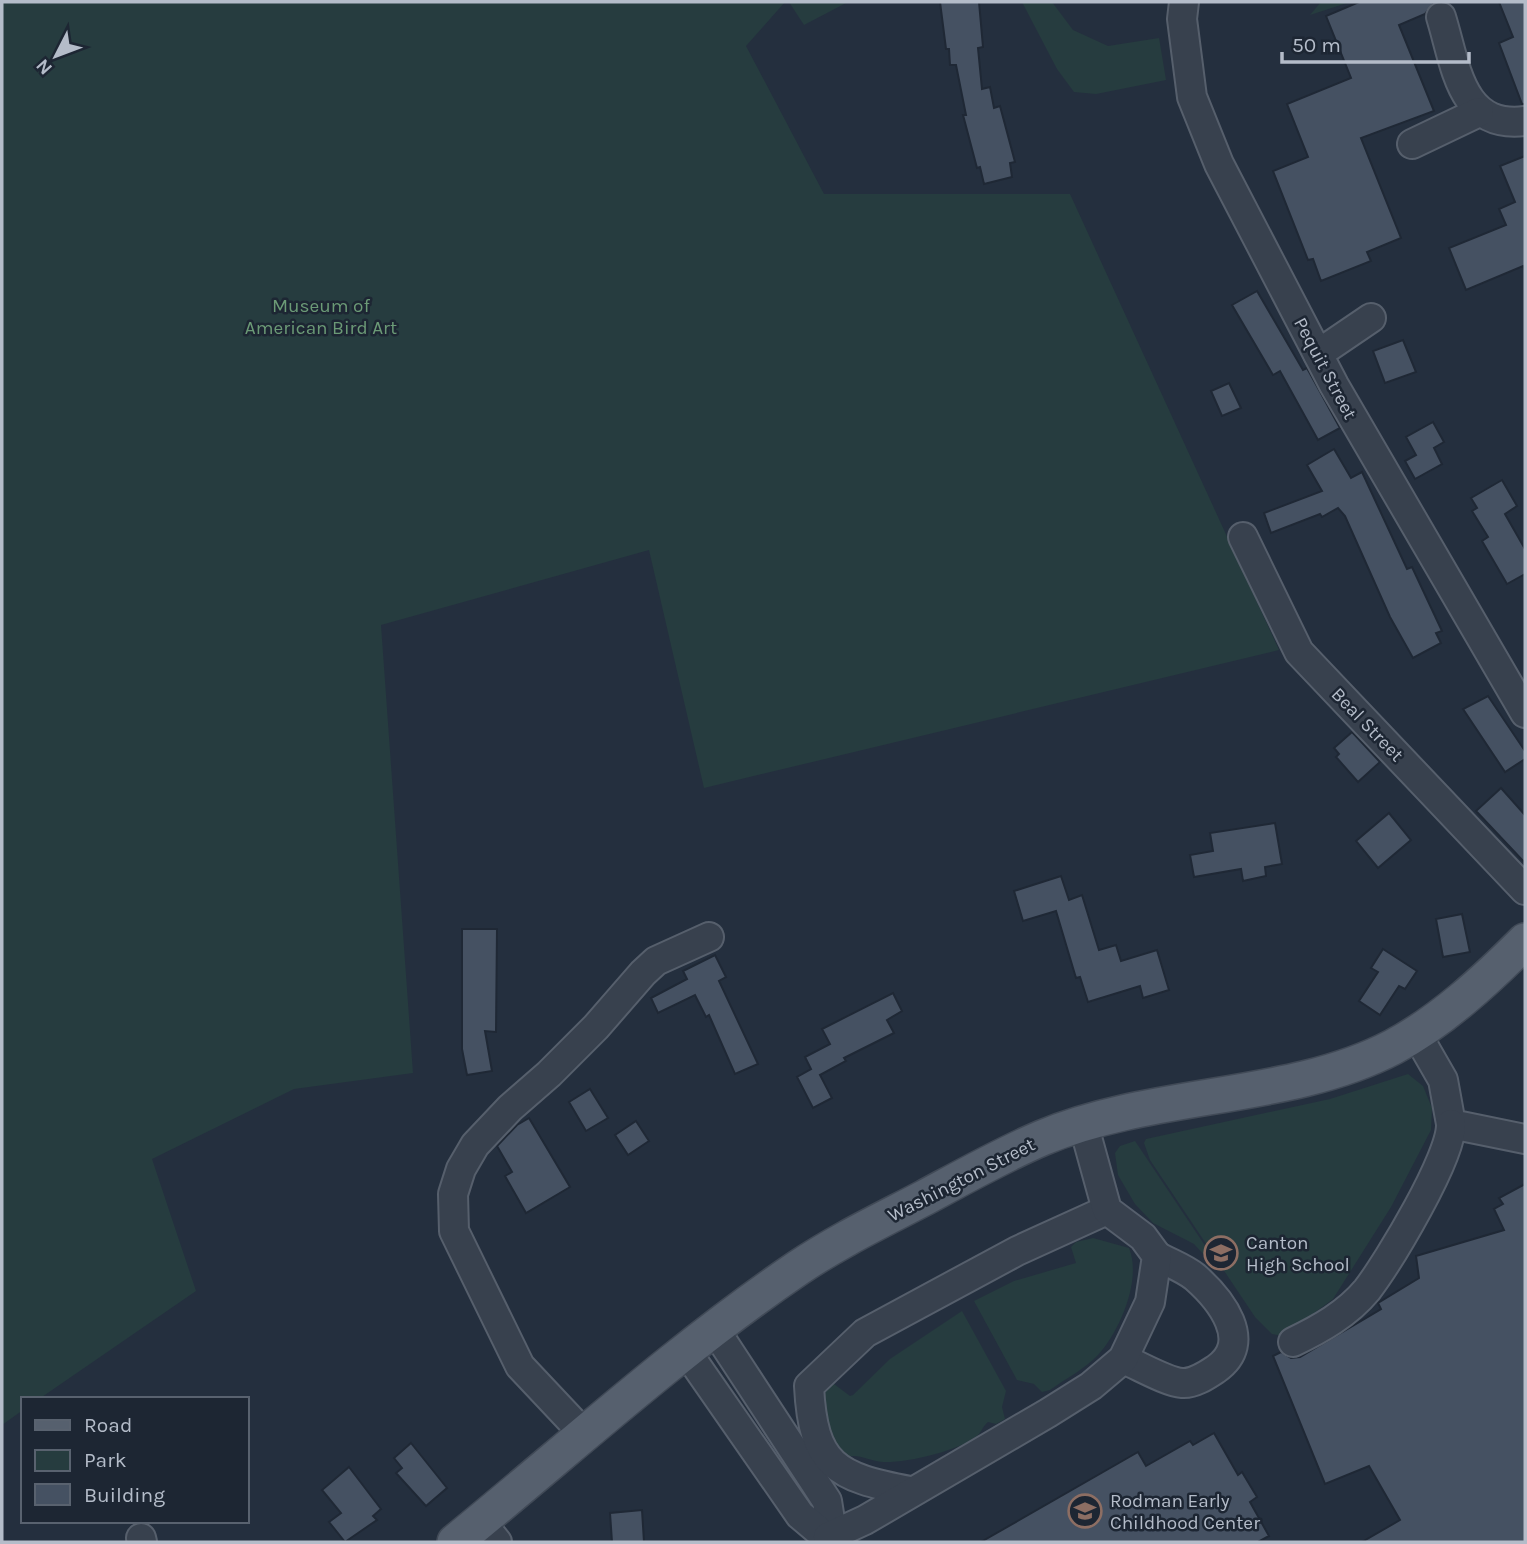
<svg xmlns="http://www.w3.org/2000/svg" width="1527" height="1544" font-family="Karla,sans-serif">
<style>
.green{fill:#263c3f}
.building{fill:#455162;stroke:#1f2835;stroke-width:2}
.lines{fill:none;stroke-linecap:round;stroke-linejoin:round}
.minor-casing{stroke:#565f6c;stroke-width:32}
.major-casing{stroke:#414a57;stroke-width:38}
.minor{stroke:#38414e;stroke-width:28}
.major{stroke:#56606e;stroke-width:35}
.labels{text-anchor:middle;stroke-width:5;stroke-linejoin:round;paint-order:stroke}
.park-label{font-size:19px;fill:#6b9a76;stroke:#1d2633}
.street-label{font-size:19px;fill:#b4bcc9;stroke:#1d2633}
.poi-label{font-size:19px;fill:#b4bcc9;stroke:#1d2633;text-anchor:start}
</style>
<rect width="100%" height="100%" fill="#242f3e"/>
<!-- green -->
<g class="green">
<path d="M2,2h783l-39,44 78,148h246l209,456 -575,138 -55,-238 -268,75 32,448 -119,16 -142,70 44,132 -157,108h-16v11l-21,15z"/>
<path d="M789,2h59l-44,23z"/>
<path d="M1022,2h30l21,28 35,16 51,-8 7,42 -70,14 -22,-2 -17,-23z"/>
<path d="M1321,2h29l-40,13z"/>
<path d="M1408,1074l15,12 9,22 -1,22 -40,77 -58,92 -50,37 -11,-2 -17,-17 -105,-157 -6,-17 2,-4 184,-40z"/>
<path d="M1135,1141l85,127 -1,3 -25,-27 -41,-21 -18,-19 -17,-29 -3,-22 5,-7z"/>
<path d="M1093,1238l36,10c13,31 -9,83 -31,107 -13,14 -33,24 -48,35l-8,2 -8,-8 -17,-4 -43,-79 40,-20 62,-18 -5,-16 5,-5z"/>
<path d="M962,1311l44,80 -4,16 3,12 -9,5 -8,-2c-5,4 -6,9 -10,13 -18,16 -72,28 -95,27 -14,-1 -24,-9 -38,-5 -17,-20 -26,-45 -20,-71l9,-2 16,12 3,-1 37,-36z"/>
</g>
<!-- building -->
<g class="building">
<path d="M940,2h39l4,45 -5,1 4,41 8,-2 4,21 6,-2 15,56 -5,1 2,14 -28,7 -4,-17 -3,1 -14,-53h3l-10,-50h-6l-1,-16h-3z"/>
<path d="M1359,2h76l-10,12 -26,11 35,86 -73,27 40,100 -34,14 4,9 -50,20 -8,-22 -5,1 -35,-89 35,-14 -21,-53 64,-26 -25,-62z"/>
<path d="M1499,2h26v102h-3l-23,-61 14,-6z"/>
<path d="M1525,156v114l-2,-4 -57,24 -17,-42 57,-23 -7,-16 16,-7 -15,-36z"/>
<path d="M1257,291l46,79 4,-2 33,60 -22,12 -38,-69 -7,4 -41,-70z"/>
<path d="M1403,340l13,32 -31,11 -12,-32z"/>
<path d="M1229,383l12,25 -19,8 -11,-25z"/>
<path d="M1433,422l11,20 -10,6 8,16 -27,15 -10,-18 11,-6 -10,-18z"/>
<path d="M1334,449l17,29 11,-6 45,97 5,-2 30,64 -6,2 5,10 -28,15 -23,-41 -45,-101 -7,-8 -16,9 -2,-3 -49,19 -7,-20 58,-22 -15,-26z"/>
<path d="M1502,480l15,26 -12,8 20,35v25l-18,10 -25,-43 6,-4 -16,-26 5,-3 -6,-10z"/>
<path d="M1488,696l37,55v8l-20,13 -42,-63z"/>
<path d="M1352,732l28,30 -22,20 -22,-25 3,-3 -5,-6z"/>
<path d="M1501,788l24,27v48l-49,-52z"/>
<path d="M1389,813l22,27 -33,28 -22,-27z"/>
<path d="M1275,823l7,41 -17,3 1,9 -23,5 -2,-12 -47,8 -4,-22 23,-4 -3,-18z"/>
<path d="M1061,876l8,24 13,-5 17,55 17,-5 5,16 36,-11 12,40 -26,8 -3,-12 -52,16 -8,-25 -4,1 -20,-67 -33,10 -9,-30z"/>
<path d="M1462,914l8,38 -27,5 -7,-38z"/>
<path d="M462,929h35l-1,103 -11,-1 7,40 -25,4 -5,-26z"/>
<path d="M1383,949l34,22 -12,18 -6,-3 -19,29 -21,-14 19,-29 -7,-4z"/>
<path d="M715,955l11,22 -7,4 39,83 -23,10 -26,-59 -3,2 -11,-22 -37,18 -7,-15 36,-19 -4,-8z"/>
<path d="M893,993l9,18 -15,9 7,13 -50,25 2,3 -26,14 12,23 -19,10 -16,-31 14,-8 -6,-12 25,-13 -8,-15z"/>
<path d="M590,1089l18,29 -22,13 -17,-29z"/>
<path d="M529,1118l41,69 -44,26 -21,-37 7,-4 -15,-26 20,-21z"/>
<path d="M636,1121l13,20 -21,14 -13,-20z"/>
<path d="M1525,1184v358h-163l38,-22 -31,-54 -44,18 -52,-128 8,-4 10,6 9,-1 81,-48 -3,-6 41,-25 -3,-22 88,-26 -10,-21 9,-5 -4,-6z"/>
<path d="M1214,1433l24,42 4,-3 15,25 -7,5 19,34 -11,6h-277l157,-90 8,14 44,-25 3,4z"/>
<path d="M411,1443l36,45 -21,18 -30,-33 6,-5 -8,-10z"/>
<path d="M349,1467l32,42 -8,7 4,4 -32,22 -16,-20 12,-9 -19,-23z"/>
<path d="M642,1510l2,32h-32l-2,-29z"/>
</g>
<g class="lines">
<defs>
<g id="minor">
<path d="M1184,2l-2,17 10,78 27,67 115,221 191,328"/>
<path d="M1441,17c15,48 19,112 84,104"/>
<path d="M1412,144l67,-32"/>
<path d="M1318,354l53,-36"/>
<path d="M1243,537l56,115 226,238"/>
<path d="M1416,1033l27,47 8,44 74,15"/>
<path d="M715,1330l112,171 3,19 -2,17"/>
<path d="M1293,1342c27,-13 54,-28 74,-52 22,-29 85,-133 84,-166"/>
<path d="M686,1351l114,164 32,27"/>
<path d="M1123,1359c15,6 44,23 59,24 12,1 25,-8 34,-14 39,-27 4,-70 -21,-92 -11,-9 -26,-14 -38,-21"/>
<path d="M584,1434l-64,-68 -66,-135 -1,-37 8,-25 14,-24 35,-37 39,-34 47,-47 47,-54 13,-12 53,-24"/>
<path d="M910,1491c-74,-14 -97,-25 -101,-105l56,-53 152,-82 90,-41"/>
<path d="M480,1521l17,21"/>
<path d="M828,1537l37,-17 183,-107 43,-27 32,-27 27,-57 7,-46 -14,-19 -36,-27 -24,-87"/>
<path d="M141,1538l1,4"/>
</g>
<path id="major" d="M455,1542c113,-92 222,-192 343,-274 40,-27 84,-48 126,-70 39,-21 78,-43 118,-60 111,-47 248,-37 351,-91 49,-26 94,-68 132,-106"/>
</defs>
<!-- minor casing -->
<use href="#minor" class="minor-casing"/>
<!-- major casing -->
<use href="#major" class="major-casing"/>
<!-- minor -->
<use href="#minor" class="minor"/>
<!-- major -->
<use href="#major" class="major"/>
</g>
<!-- icons -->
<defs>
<symbol id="school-ring" viewBox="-11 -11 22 22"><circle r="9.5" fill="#1d2633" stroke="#8d6e63" stroke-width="1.5"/><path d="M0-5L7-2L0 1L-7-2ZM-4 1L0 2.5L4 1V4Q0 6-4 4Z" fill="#8d6e63"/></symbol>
</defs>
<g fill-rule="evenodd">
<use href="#school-ring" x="1202" y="1234" width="38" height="38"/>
<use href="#school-ring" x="1066" y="1492" width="38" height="38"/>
</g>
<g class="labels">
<!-- park labels -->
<g class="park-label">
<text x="321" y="312">Museum of<tspan x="321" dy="22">American Bird Art</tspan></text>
</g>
<!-- street labels -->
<g class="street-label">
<text transform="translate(1326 368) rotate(62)" y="7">Pequit Street</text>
<text transform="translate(1368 724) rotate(46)" y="7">Beal Street</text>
<text transform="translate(961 1179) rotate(-27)" y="7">Washington Street</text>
</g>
<!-- poi labels -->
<g class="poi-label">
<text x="1246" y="1249">Canton<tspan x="1246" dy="22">High School</tspan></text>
<text x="1110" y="1507">Rodman Early<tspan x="1110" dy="22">Childhood Center</tspan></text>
</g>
</g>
<!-- border -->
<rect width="1527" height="1544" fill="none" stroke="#b4bcc9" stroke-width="7"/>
<!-- legend -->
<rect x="21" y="1397" width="228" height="126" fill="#1d2633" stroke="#59626f" stroke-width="2"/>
<rect x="35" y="1420" width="35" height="10" fill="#56606e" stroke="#59626f" stroke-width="2"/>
<text x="84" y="1432" font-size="21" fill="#b4bcc9">Road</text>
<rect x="35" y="1450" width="35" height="21" fill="#263c3f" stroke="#59626f" stroke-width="2"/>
<text x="84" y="1467" font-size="21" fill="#b4bcc9">Park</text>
<rect x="35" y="1484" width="35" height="21" fill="#455162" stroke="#59626f" stroke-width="2"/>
<text x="84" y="1502" font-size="21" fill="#b4bcc9">Building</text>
<!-- north arrow -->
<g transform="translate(56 56) rotate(228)" stroke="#1d2633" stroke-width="5" paint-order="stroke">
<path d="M0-5L12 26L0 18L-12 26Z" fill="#b4bcc9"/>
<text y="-10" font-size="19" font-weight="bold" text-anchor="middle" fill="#b4bcc9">N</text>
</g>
<!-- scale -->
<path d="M1282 52v10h187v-10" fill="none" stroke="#b4bcc9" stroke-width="3.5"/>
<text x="1292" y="52" font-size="21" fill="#b4bcc9" stroke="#1d2633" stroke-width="5" paint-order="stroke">50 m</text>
</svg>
